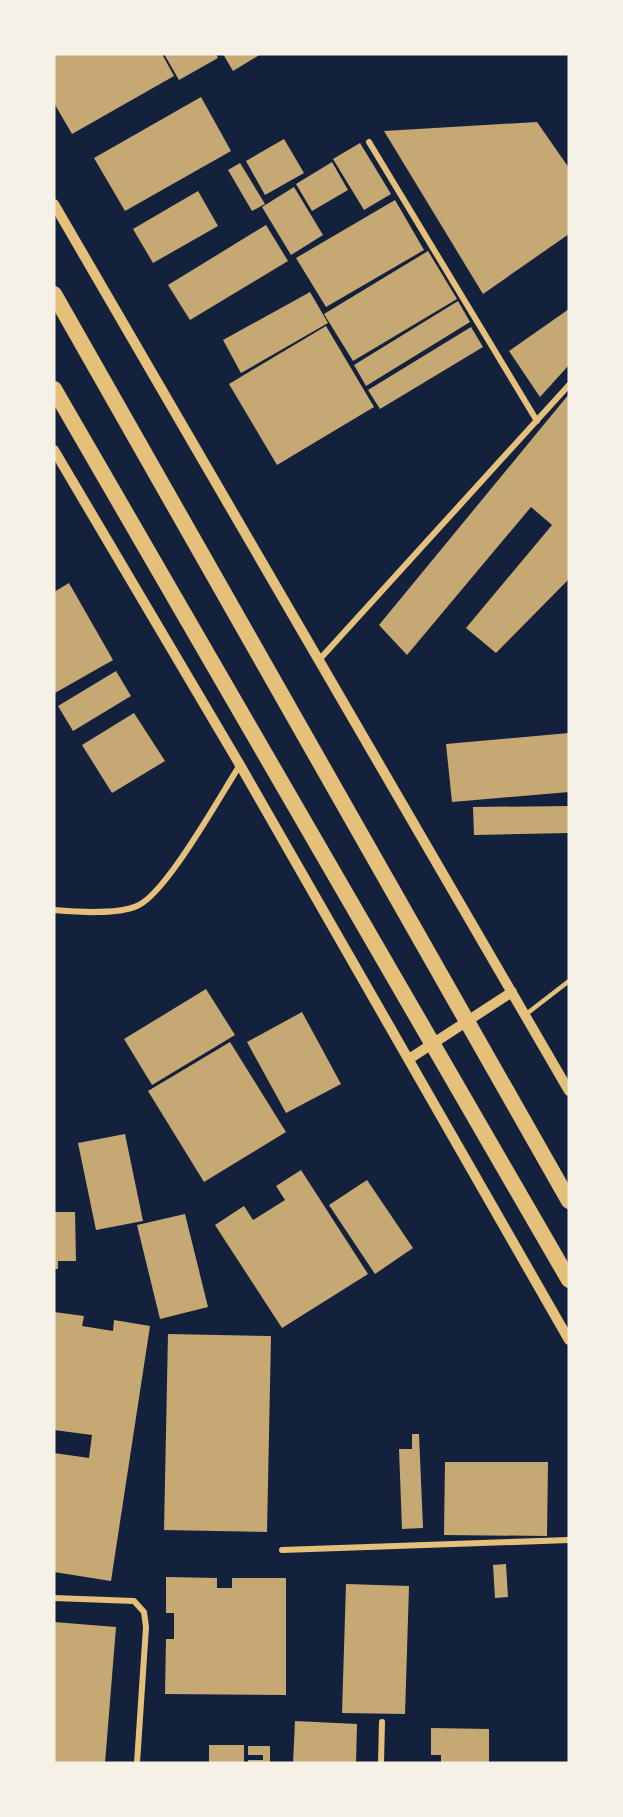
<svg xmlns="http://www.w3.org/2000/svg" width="623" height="1817" font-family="'DejaVu Sans',sans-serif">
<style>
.building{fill:#c6a872}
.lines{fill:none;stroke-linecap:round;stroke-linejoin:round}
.service{stroke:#e5c07b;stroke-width:4.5}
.minor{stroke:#e5c07b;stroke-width:6}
.tertiary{stroke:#e5c07b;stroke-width:10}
.trunk{stroke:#e5c07b;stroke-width:16}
</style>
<rect width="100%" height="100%" fill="#14213d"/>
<!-- building -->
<g class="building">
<path d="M54,54h108l12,22 -102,58 -18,-31z"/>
<path d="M164,54h52l2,4 -39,22z"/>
<path d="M223,54h38l-28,17z"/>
<path d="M201,97l30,54 -106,60 -31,-53z"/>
<path d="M537,122l32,46v66l-86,60 -99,-163z"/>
<path d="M284,139l20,34 -39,22 -19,-34z"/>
<path d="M360,143l31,51 -27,16 -31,-51z"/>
<path d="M332,162l16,28 -36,21 -16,-27z"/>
<path d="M240,163l25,41 -13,7 -24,-41z"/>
<path d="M294,187l29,48 -32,20 -29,-48z"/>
<path d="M198,191l20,35 -65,37 -20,-34z"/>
<path d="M395,200l29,50 -98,57 -30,-49z"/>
<path d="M266,225l22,36 -98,59 -22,-35z"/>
<path d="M428,251l29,48 -104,62 -29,-47z"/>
<path d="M310,292l18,31 -87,50 -18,-33z"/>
<path d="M458,301l12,21 -104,64 -12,-21z"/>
<path d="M569,309v56l-29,32 -31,-46z"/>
<path d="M326,326l48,81 -97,58 -48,-81z"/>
<path d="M471,327l12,20 -103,62 -12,-19z"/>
<path d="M569,394v185l-73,74 -30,-25 86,-103 -21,-18 -124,148 -28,-30z"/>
<path d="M69,583l44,77 -58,33 -1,-101z"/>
<path d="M116,671l15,25 -58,35 -15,-25z"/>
<path d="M134,713l31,48 -53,32 -30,-48z"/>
<path d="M569,733v59l-117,10 -6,-58z"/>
<path d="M569,806v27l-95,2 -1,-28z"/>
<path d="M206,989l29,46 -83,50 -28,-46z"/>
<path d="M302,1012l39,72 -55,29 -39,-71z"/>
<path d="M230,1042l56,90 -82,50 -56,-91z"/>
<path d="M125,1134l18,87 -47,9 -18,-87z"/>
<path d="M301,1170l67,104 -86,54 -67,-103 29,-19 9,14 32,-20 -9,-14z"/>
<path d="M367,1180l46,68 -38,26 -46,-69z"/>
<path d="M54,1212h21l1,49h-18v8h-4z"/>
<path d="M185,1214l23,93 -48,12 -23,-94z"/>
<path d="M54,1312l30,4 -2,10 31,5 1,-11 36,6 -39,255 -57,-9v-119l35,5 3,-23 -38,-5z"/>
<path d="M168,1334l103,2 -4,196 -103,-2z"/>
<path d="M412,1434h7l4,94 -21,1 -3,-80h13z"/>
<path d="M445,1462h103l-1,74 -103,-1z"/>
<path d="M506,1564l2,33 -13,1 -2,-33z"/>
<path d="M166,1577l51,1v10h15v-10h54v117l-121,-1 1,-55h8v-26h-8z"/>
<path d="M346,1584l63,2 -4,128 -63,-1z"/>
<path d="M54,1622l62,5 -11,136h-51z"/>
<path d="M295,1721l62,3 -1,39h-63z"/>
<path d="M431,1728l58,1v34h-48v-8h-10z"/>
<rect x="209" y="1745" width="35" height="18"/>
<path d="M248,1746h22v17h-22v-3h15v-5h-15z"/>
</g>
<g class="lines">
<!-- service -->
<path class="service" d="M525,1015l44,-34"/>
<!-- minor -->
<g class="minor">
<path d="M369,142l168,279"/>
<path d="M319,660l250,-275"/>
<path d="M54,910c23,2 62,5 83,-4 29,-12 83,-110 103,-141"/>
<path d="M282,1550l287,-10"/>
<path d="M54,1598l80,3 10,11 2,15 -9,136"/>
<path d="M381,1763l1,-41"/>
</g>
<!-- tertiary -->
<g class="tertiary">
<path d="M54,204l515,887"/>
<path d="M54,450l186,315 329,575"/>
<path d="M409,1059l103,-67"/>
</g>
<!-- trunk -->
<g class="trunk">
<path d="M54,294l515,907"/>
<path d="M54,389l515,891"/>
</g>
</g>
<!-- border -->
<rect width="623" height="1817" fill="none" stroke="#f6f1e7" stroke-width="111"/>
</svg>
